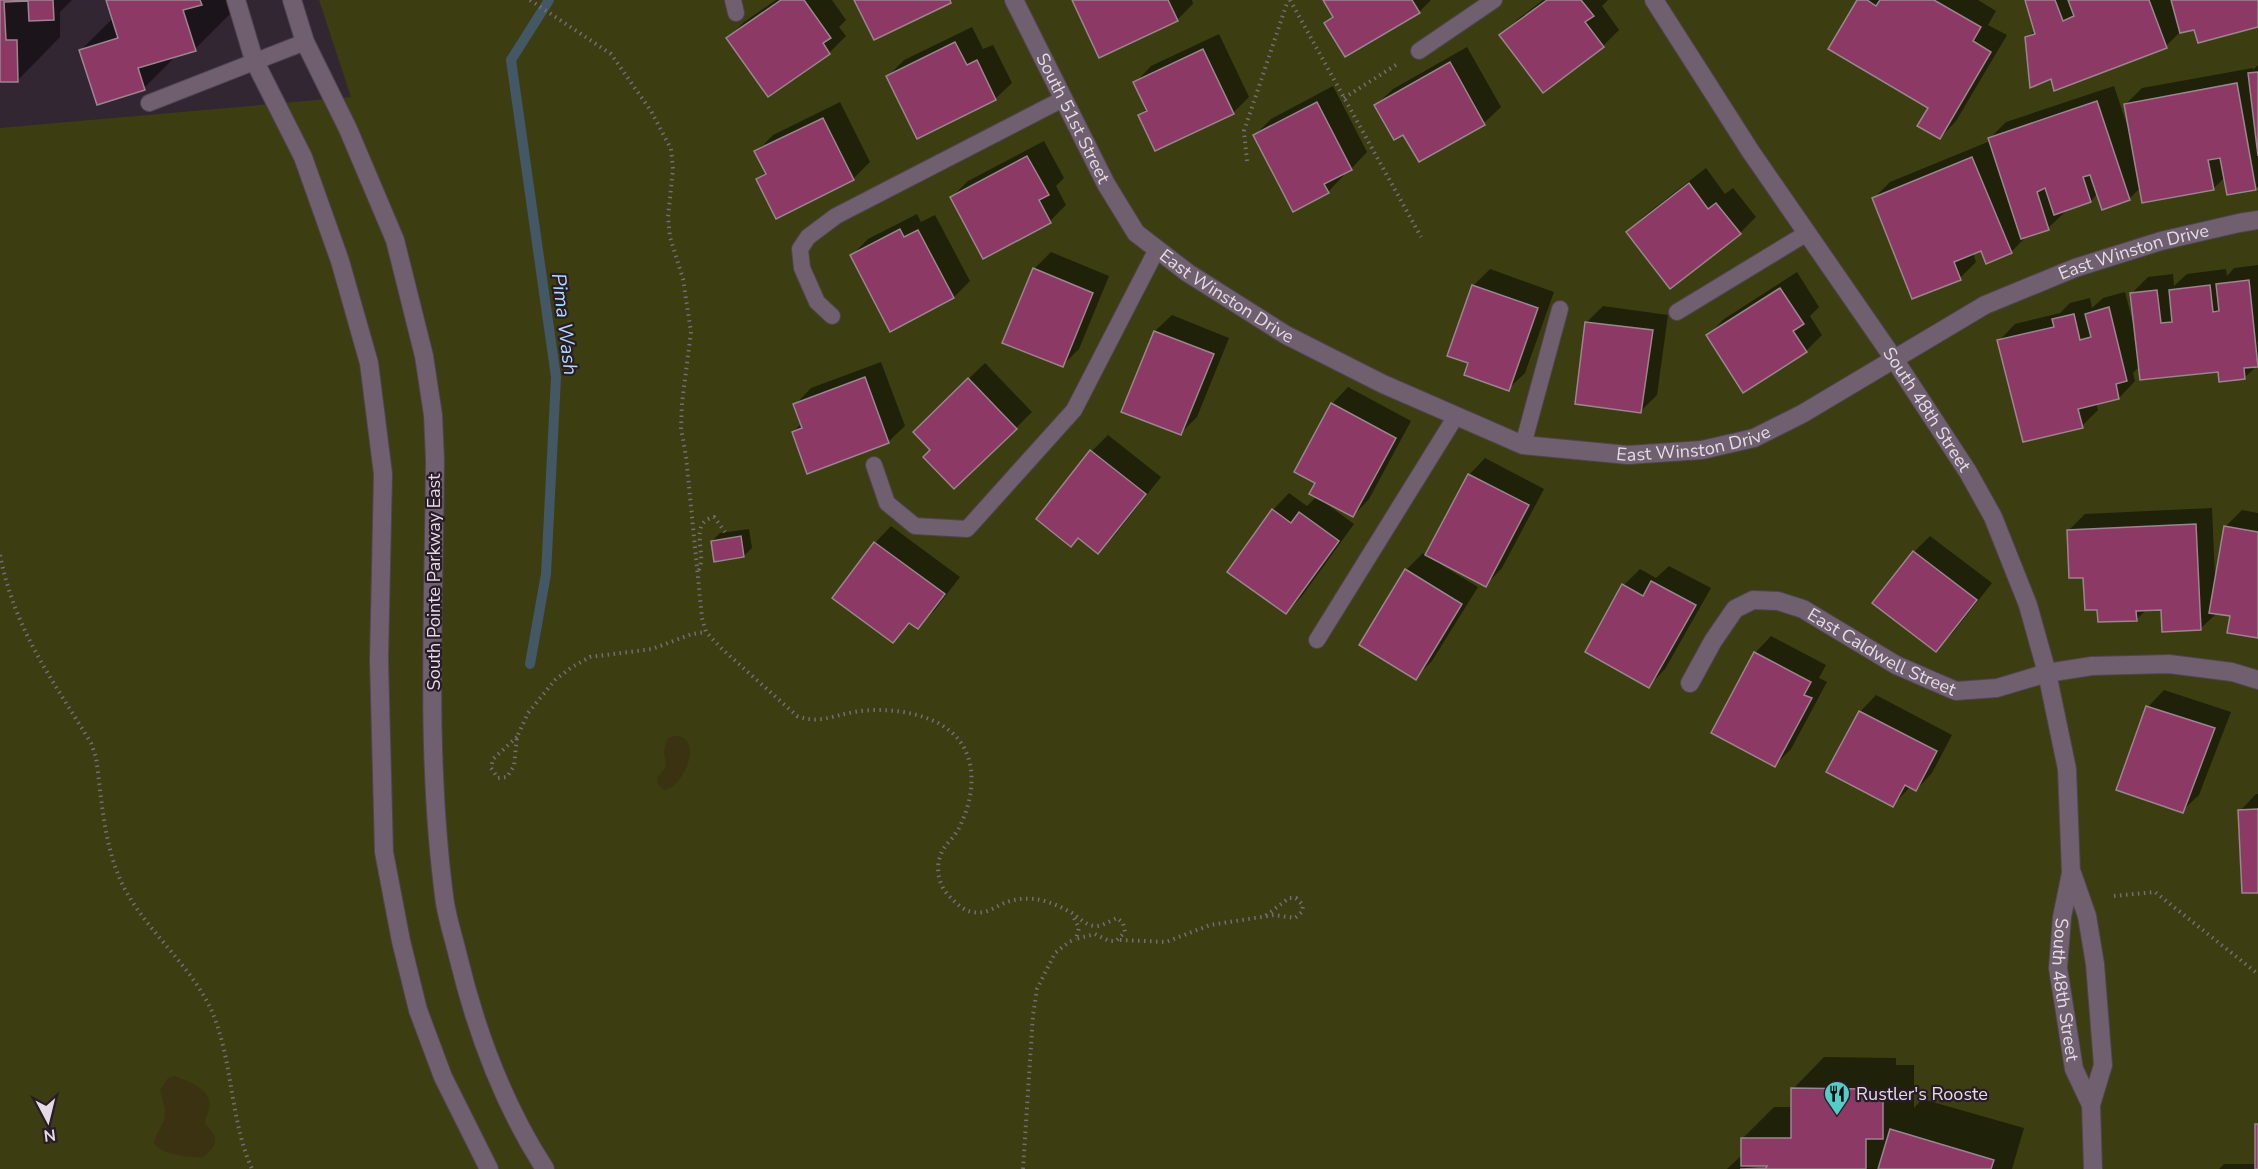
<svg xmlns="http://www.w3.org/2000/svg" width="2258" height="1169" font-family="'Nunito Sans',sans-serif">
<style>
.green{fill:#3c3e11}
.sand{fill:#3b3212}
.shadow{fill:#0007}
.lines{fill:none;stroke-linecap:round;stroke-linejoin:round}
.stream{stroke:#445765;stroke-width:10}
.building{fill:#8d3966;stroke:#9b858f;stroke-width:1.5}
.lane-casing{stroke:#4f444f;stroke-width:18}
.street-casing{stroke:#4f444f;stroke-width:20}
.secondary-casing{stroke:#4f444f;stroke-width:20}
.path{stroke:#776b77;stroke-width:4;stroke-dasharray:1.5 4.5;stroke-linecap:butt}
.lane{stroke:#6f5f6f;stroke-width:16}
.street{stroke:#6f5f6f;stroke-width:18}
.secondary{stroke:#6f5f6f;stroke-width:18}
.labels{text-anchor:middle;stroke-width:4.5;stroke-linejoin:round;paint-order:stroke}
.street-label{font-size:18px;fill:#e4dbe4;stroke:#291c29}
.poi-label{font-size:18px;fill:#e4dbe4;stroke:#291c29;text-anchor:start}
.water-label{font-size:20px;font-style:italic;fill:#afdcf9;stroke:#291c29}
</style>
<rect width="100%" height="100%" fill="#332633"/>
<!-- green -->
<path class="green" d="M319,0h1939v1169h-2258v-1041l351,-31z"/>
<!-- sand -->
<g class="sand">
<path d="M673,736c5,0 10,0 13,4 12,13 -6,49 -22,50l-6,-6 -1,-6 9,-11 -2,-16 3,-12z"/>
<path d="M174,1076c13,5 41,14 35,33 -1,6 -4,8 -4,14 13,15 15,21 -2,34 -13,1 -42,-2 -49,-14 2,-9 7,-15 10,-23 3,-9 -2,-21 -4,-30l7,-11z"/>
</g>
<!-- shadow -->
<g class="shadow">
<path d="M0,0h72l-12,12v25l-42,43 -18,1z"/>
<path d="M108,0h127l2,7 -42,42 -17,5 -34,34 -46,15 -17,-53 33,-33z"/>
<path d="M776,0h56l14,20 -7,7 7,9 -17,17 -61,42 -40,-57 16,-16z"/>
<path d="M1073,0h119l1,4 -16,16z"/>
<path d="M1325,0h106l-12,12 -73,43 -20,-32 8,-8z"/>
<path d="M1543,0h65l-6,6 17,24 -16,16 -102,-11 17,-16z"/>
<path d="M1859,0h119l18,11 -8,14 19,10 -51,86 -16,17 -10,-30z"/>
<path d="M2026,0h232v25l-63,3 -14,3 -15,15 -114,31 -25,-39 8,-8z"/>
<path d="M972,27l11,22 10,-4 19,38 -17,16 -107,-23 16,-16z"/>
<path d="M1219,34l30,63 -16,16 -93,2 7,-7 -12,-25 16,-17z"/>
<path d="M1467,47l34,60 -17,16 -65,37 -16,-27 -27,-28 17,-16z"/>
<path d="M2258,65v121l-2,2 -31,-11 -12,12 -72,-2 -12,12 -31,-6 -7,8 -27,9 1,2 -17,16 -21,8 -16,16 -30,-3 -8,4 3,9 -16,16 -87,-79 17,-17 100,-41 -1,-2 17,-17 108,-36 15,45h1l-4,-27 16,-16 111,-20v2z"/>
<path d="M1333,86l34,66 -16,17 -8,4 1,2 -16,17 -73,-57 16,-16z"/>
<path d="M840,102l30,60 -17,17 -76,38 -19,-38 8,-8 -10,-19 17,-17z"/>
<path d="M1044,141l20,37 -8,8 10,19 -16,16 -98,-24 16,-16z"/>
<path d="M1706,168l19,26 8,-6 23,29 -16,16 -112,-1 16,-16z"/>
<path d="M917,214l4,8 14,-7 35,66 -16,16 -102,-42 16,-16z"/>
<path d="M1051,252l58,24 -30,73 -16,16 -29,-96z"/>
<path d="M2258,265v100l-13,12 -26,-7 -79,-4 -7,7 2,8 -16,17 -23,5 2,7 -16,16 -83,-85 16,-17 45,-11 10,-10 20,-5 2,10 11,-10 22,-6 8,31h2l-3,-30 16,-16 25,-3 1,12 13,-12 39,-5 1,7 7,-8z"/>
<path d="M1490,269l64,23 -29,81 -17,16 -38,-27 3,-76z"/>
<path d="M1797,272l22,35 -9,9 12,19 -16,16 -98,-16 16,-16z"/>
<path d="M1603,306l65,9 -11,80 -16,16 -54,-89z"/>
<path d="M1172,315l57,23 -32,79 -17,17 -57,-23 32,-80z"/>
<path d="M881,362l24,64 -17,16 -95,-10 9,-9 -7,-18 16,-17z"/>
<path d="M985,363l47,49 -16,16 -84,22 -1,-35z"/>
<path d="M1348,387l63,34 -42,78 -16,17 -28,-16 -1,2 30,22 -52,72 -16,17 -57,-41 44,-62 16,-17 18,13 10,-10v-14l15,-78z"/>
<path d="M1108,435l53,42 -46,58 -17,17 -19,-15 -8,8 21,-94z"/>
<path d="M1485,458l59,31 -42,79 -16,17 -45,-23 -1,2 38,23 -46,74 -17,17 -54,-34 45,-74 17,-17 3,3 43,-81z"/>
<path d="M2212,508l3,69 10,-50 17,-17 16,3v123l-26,-21 -15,-2 -17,16 -38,-21 -15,1 -11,11 -37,-12 -31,-77 17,-17z"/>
<path d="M891,526l69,51 -26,34 -17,16 -6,-4 -18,18 -59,-44 41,-54z"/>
<path d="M749,529l3,19 -8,8 -32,-15 8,-8z"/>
<path d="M1930,536l62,47 -40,51 -16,16 -22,-98z"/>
<path d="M1669,566l42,22 -46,81 -16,17 -25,-101 16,-16 16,9z"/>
<path d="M1771,636l55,29 -7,13 8,4 -36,67 -16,16 -62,-33 42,-79z"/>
<path d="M2164,690l67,22 -32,83 -17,16 -34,-104z"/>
<path d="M1876,695l76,40 -20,38 -16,17 -6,-3 -17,18 -65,-33 32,-60z"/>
<path d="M2256,794h2v97l-18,-80z"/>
<path d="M1824,1057l72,1v7h18v43l8,-9 102,29 -12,41h-285l16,-15v-16l31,-31h19v-18z"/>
<path d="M2258,1123v46h-39l5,-5h32v-39z"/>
</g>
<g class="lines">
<!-- stream -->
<path class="stream" d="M530,664l16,-90 10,-197 -45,-317 38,-60"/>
</g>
<!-- building -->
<g class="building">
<path d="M0,0h53l1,20 -25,1 -1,-20 -24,1 2,38h11l1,42h-18z"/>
<path d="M106,0h94l2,5 -19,5 13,41 -58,17 7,22 -48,15 -18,-55 39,-12z"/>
<path d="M781,0h23l27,38 -8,5 7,11 -62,43 -42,-59z"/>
<path d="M854,0h96l1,3 -77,37z"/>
<path d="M1072,0h96l10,21 -79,37z"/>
<path d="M1323,0h89l8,13 -75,44 -21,-34 9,-6z"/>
<path d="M1547,0h34l13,16 -9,6 19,25 -61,46 -44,-58z"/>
<path d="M1857,0h10l9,6 4,-6h54l47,27 -8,14 18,11 -51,87 -23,-13 11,-18 -100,-59z"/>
<path d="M2025,0h30l8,21 11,-5 -6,-16h81l18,48 -113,43 -3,-12 -21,9 -5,-51 10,-3z"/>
<path d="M2171,0h87v27l-60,16 -4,-13 -14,3z"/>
<path d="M955,42l12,23 10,-5 19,40 -79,39 -31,-63z"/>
<path d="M1203,49l31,65 -79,37 -17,-36 9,-4 -14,-29z"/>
<path d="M1450,62l35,63 -66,37 -16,-27 -9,5 -20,-35z"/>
<path d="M2258,72v84l-10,-83z"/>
<path d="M2237,83l19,107 -29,5 -7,-37 -12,2 6,30 -72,13 -18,-99z"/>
<path d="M2097,101l33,99 -28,10 -12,-35 -7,2 8,25 -37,13 -9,-27 -8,4 12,38 -28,9 -33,-101z"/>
<path d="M1317,102l35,68 -28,14 5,9 -36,19 -40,-77z"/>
<path d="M823,118l31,62 -78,39 -20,-40 10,-5 -12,-23z"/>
<path d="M1027,156l22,39 -10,5 12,23 -68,36 -33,-62z"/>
<path d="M1972,157l40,96 -26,11 -5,-13 -27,11 7,18 -49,19 -40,-101z"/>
<path d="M1689,183l19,26 8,-6 25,31 -71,55 -44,-57z"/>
<path d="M900,229l4,8 14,-7 36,68 -64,34 -40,-77z"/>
<path d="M1033,268l60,25 -30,74 -61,-24z"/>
<path d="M2249,280l9,87 -14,1 1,11 -26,3 -1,-10 -78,8 -10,-87 27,-3 4,33 11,-1 -3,-32 41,-5 3,27 6,-1 -3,-27z"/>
<path d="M1472,285l66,23 -29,83 -45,-16 4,-12 -21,-7z"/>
<path d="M1780,288l24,36 -11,7 14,21 -64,41 -37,-58z"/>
<path d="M2109,307l18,74 -11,3 3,15 -41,10 5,19 -60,14 -26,-102 57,-13 -2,-8 22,-5 6,26 11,-3 -6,-23z"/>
<path d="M1585,322l68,8 -12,83 -66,-9z"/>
<path d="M1154,331l60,23 -33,81 -60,-23z"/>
<path d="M865,377l24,66 -82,31 -15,-42 10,-4 -9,-24z"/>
<path d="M968,378l49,51 -63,60 -31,-32 7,-7 -17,-18z"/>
<path d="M1331,403l65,35 -43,79 -44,-23 6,-11 -21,-11z"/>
<path d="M1090,450l56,44 -48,60 -20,-16 -7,9 -35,-28z"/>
<path d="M1468,474l61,31 -43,82 -61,-32z"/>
<path d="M1272,509l19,14 8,-11 40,29 -53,73 -59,-42z"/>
<path d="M2196,524l5,106 -39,2 -1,-22 -25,1 1,10 -39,1 -1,-12h-12l-2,-32h-14l-2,-48z"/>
<path d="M2224,526l34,6v106l-31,-5 3,-17 -21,-3z"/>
<path d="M741,536l3,21 -30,5 -3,-21z"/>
<path d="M874,542l71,52 -27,35 -9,-6 -16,20 -61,-45z"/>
<path d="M1913,551l64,49 -41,52 -64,-49z"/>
<path d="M1405,569l57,35 -46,76 -57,-35z"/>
<path d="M1651,581l45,24 -47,83 -64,-36 37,-68 21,12z"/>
<path d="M1754,652l57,30 -7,13 8,3 -37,69 -64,-34z"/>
<path d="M2146,706l69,22 -32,85 -67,-23z"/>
<path d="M1859,711l78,40 -21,40 -11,-6 -12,22 -67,-35z"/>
<path d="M2258,809v84h-16l-4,-83z"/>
<path d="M1791,1088l74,1v6l18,1v43h-17v30h-126l26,-1 1,-2h-26v-28h50z"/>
<rect x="2255" y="1124" width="3" height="45"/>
<path d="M1890,1129l104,31 -3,9h-113z"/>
</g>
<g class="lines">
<defs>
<g id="lane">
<path d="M733,0l3,13"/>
<path d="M1419,51l75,-51"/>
<path d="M149,103l156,-61"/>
<path d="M1677,312l130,-79"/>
<path d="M832,316l-15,-14 -15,-34 -2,-19 8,-12 28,-21 227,-117"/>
<path d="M1523,445l37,-136"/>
<path d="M874,465l13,38 28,23 52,3 107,-119 83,-161"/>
<path d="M1317,640l139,-224"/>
</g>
<g id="street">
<path id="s1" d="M1014,0l92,184 30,49 52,40 98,62 97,49 140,61 105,10 74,-5 52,-12 48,-24 183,-109 90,-37 86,-27 78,-18 19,-3"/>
<path id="s2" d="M1654,0l97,152 143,207 74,113 25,45 35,88 19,68 20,96 4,104 -9,44 -4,51 16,101 17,36"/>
<path id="s3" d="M1690,683l23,-42 22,-32 18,-9 25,1 25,8 93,56 60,26 41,-3 50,-15 45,-7 77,-2 63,8 26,8"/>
<path d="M2072,873l15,43 8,48 8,101 -12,40 2,64"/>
</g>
<g id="secondary">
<path d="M236,0l18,60 49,97 37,104 29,102 14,111 -4,186 5,192 17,89 17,69 25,67 46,92"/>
<path d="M292,0l13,42 43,87 47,111 29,116 9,59 2,45c-1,147 -10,297 10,443 3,18 9,36 13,53 18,75 45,148 87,213"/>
</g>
</defs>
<!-- lane casing -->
<use href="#lane" class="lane-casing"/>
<!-- street casing -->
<use href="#street" class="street-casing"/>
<!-- secondary casing -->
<use href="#secondary" class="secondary-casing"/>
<!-- path -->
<g class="path">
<path d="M530,0l81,54 40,57 20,38 2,20 -5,48 2,20 13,42 8,53 -9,71 -1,26 5,27 16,162 4,14 16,17 75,67c22,8 35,0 57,-4 29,-5 72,-1 96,19 29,24 25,64 10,95 -4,9 -11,15 -16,22 -10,16 -7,37 7,50 6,6 13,13 22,14 13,3 23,-6 34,-10 9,-3 18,-4 27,-3 13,1 27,8 38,14 8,5 14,13 24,13 6,0 14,-5 21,-8l6,5 2,9 -9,9h-7l-14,-7 -19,5 3,-11 -7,-14"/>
<path d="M1290,0l131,237"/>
<path d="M1344,98l55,-35"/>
<path d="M1247,161l-3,-30 44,-131"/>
<path d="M0,555c15,76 52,124 91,188l5,14c6,44 8,96 31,136 25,44 70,78 88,126 18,49 16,103 37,150"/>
<path d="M699,570c8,-17 -11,-47 15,-53l11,15"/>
<path d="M517,737l-24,22 -2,9 7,10 9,-1 7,-11 3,-29 11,-24 27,-33 17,-13 18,-10 62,-8 40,-15 14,-2"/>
<path d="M2114,896l41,-4 103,82"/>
<path d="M1120,940l46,2 44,-17 64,-10 21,3 7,-6 1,-7 -7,-7h-7l-25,19"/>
<path d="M1023,1169l10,-154 4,-26 18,-36 14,-11 7,-3"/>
</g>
<!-- lane -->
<use href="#lane" class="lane"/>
<!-- street -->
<use href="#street" class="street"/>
<!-- secondary -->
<use href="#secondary" class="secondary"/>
</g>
<!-- icons -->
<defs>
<symbol id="restaurant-pin" viewBox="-11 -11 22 30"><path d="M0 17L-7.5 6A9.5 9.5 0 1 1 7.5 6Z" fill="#54cdc6" stroke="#291c29"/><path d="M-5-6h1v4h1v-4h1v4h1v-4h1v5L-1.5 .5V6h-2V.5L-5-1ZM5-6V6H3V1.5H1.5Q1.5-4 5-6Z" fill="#111"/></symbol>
</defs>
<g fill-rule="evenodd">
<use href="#restaurant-pin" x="1822" y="1079" width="30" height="40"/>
</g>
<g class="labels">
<!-- street labels -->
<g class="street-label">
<text dy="6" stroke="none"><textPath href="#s1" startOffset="132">South 51st Street</textPath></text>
<text dy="6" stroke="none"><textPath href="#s1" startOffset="1364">East Winston Drive</textPath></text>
<text dy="6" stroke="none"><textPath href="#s1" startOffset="374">East Winston Drive</textPath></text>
<text dy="6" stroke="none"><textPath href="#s2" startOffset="492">South 48th Street</textPath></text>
<text dy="6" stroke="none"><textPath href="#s1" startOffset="878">East Winston Drive</textPath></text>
<text transform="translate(434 582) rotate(-90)" y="6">South Pointe Parkway East</text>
<text dy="6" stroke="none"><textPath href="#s3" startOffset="248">East Caldwell Street</textPath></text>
<text dy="6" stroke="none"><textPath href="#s2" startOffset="1104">South 48th Street</textPath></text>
</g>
<!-- poi labels -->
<g class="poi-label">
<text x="1856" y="1100">Rustler's Rooste</text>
</g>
<!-- water labels -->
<g class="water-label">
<text transform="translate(565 324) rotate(83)" y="7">Pima Wash</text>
</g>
</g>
<!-- north arrow -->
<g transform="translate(48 1121) rotate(173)" stroke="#291c29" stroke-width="4.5" paint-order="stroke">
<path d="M0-4.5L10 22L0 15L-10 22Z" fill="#e4dbe4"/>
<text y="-9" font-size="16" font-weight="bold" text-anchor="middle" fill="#e4dbe4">N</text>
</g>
</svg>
